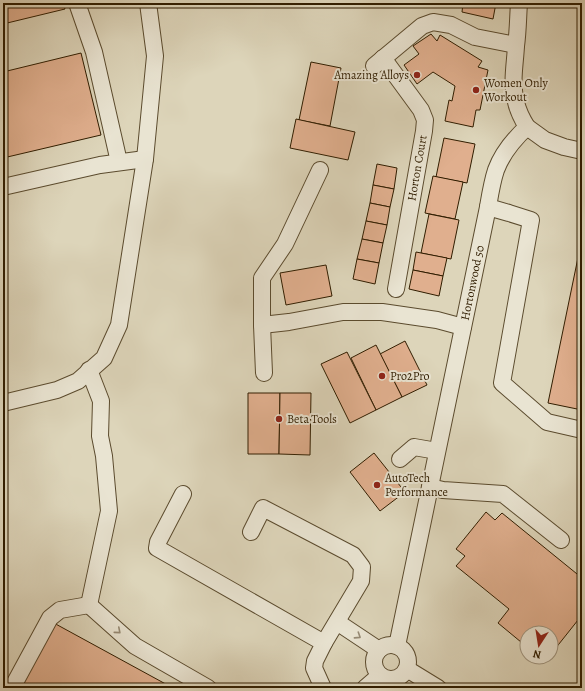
<svg xmlns="http://www.w3.org/2000/svg" width="585" height="691" font-family="Alegreya,serif">
<style>
.building{fill:#e0af8e;stroke:#301d00}
.lines{fill:none;stroke-linecap:round;stroke-linejoin:round}
.minor-casing{stroke:#5b4b2e;stroke-width:18}
.minor{stroke:#e9e4d2;stroke-width:16}
.oneway{stroke:#968a74}
.poi-dot{fill:#8f2418;stroke:#e9e4d2;stroke-width:1.5}
.labels{text-anchor:middle;stroke-width:4;stroke-linejoin:round;paint-order:stroke}
.poi-label{font-size:12px;fill:#301d00;stroke:#e9e4d2;text-anchor:start}
.street-label{font-size:12px;fill:#301d00;stroke:#e9e4d2}
</style>
<rect width="100%" height="100%" fill="#ddd5ba"/>
<filter id="stains"><feTurbulence type="fractalNoise" baseFrequency=".005" numOctaves="4"/><feColorMatrix values="0 0 0 0 .2 0 0 0 0 .09 0 0 0 0 .02 0 0 0 .5 -.17"/></filter>
<radialGradient id="worn" r=".72"><stop offset=".6" stop-color="#630" stop-opacity="0"/><stop offset="1" stop-color="#630" stop-opacity=".3"/></radialGradient>
<!-- building -->
<g class="building">
<path d="M3,3h60l2,6 -62,15z"/>
<path d="M463,3h33l-3,16 -31,-7z"/>
<path d="M431,34l6,7 3,-6 42,26 -4,6 10,3 -8,40h-4l-3,17 -28,-6 4,-21 3,1 3,-15 -22,-14 -16,12 -13,-19 15,-11 -6,-8z"/>
<path d="M81,53l20,82 -98,23v-86z"/>
<path d="M311,62l30,6 -11,58 -31,-6z"/>
<path d="M296,119l59,13 -7,28 -58,-12z"/>
<path d="M444,138l31,6 -8,39 -31,-6z"/>
<path d="M377,164l20,4 -3,21 -21,-4z"/>
<path d="M433,176l30,6 -8,37 -30,-6z"/>
<path d="M373,185l21,4 -4,18 -20,-4z"/>
<path d="M370,203l20,4 -3,18 -21,-4z"/>
<path d="M429,214l30,6 -8,39 -30,-6z"/>
<path d="M366,221l21,4 -4,18 -21,-4z"/>
<path d="M362,239l21,4 -4,20 -22,-4z"/>
<path d="M581,243h1v167l-34,-7z"/>
<path d="M416,252l31,6 -4,18 -30,-6z"/>
<path d="M357,259l22,4 -4,21 -22,-5z"/>
<path d="M326,265l6,31 -46,9 -6,-32z"/>
<path d="M413,270l30,6 -4,20 -30,-7z"/>
<path d="M405,341l22,44 -25,12 -22,-43z"/>
<path d="M376,345l26,52 -26,13 -25,-52z"/>
<path d="M347,352l29,58 -26,13 -29,-59z"/>
<path d="M248,393h32l-1,61h-31z"/>
<path d="M280,393h31l-1,62 -31,-1z"/>
<path d="M374,453l31,39 -25,19 -30,-39z"/>
<path d="M486,512l9,8 7,-7 80,65v37l-31,39v-21h-24v14l-29,-24 11,-14 -53,-43 9,-10 -9,-7z"/>
<path d="M52,622l121,66h-157z"/>
</g>
<g class="lines">
<defs>
<g id="minor">
<path d="M77,3l17,49 25,110"/>
<path d="M383,58l38,52 4,10 -1,11 -28,158"/>
<path d="M374,66l48,-40 11,-4 18,3 24,12 41,8"/>
<path d="M527,127l18,13 19,7 18,4"/>
<path d="M3,187l97,-22 45,-6"/>
<path d="M488,207l21,6 22,7 -29,163 45,39 35,8"/>
<path d="M262,325l27,-3 54,-10h39l55,8 26,7"/>
<path d="M264,373l-2,-48v-47l23,-34 35,-74"/>
<path d="M3,403l54,-13 21,-9 26,-23 15,-33 26,-166 10,-103 -7,-53"/>
<path d="M400,459l14,-12 23,4"/>
<path d="M430,487l13,3 60,4 58,46"/>
<path d="M183,494l-25,48 -1,6 167,95 -9,18 -1,7 9,20"/>
<path d="M251,532l12,-24 90,47 9,12 -1,14 -37,62"/>
<path d="M89,605l20,-94 -5,-55 -4,-20 1,-35 -12,-31"/>
<path d="M89,605l46,41 73,42"/>
<path d="M337,622l42,28"/>
<circle cx="391" cy="662" r="17"/>
<path id="s1" d="M397,646l91,-439c2,-12 4,-25 8,-37 6,-16 18,-31 31,-43 -5,-8 -9,-16 -11,-25 -5,-19 -1,-37 0,-56 2,-14 2,-29 3,-43"/>
<path d="M407,669l31,19"/>
<path d="M12,688l38,-70 10,-8 29,-5"/>
<path d="M365,688l15,-13"/>
</g>
</defs>
<!-- minor casing -->
<use href="#minor" class="minor-casing"/>
<!-- minor -->
<use href="#minor" class="minor"/>
</g>
<!-- one-way arrows -->
<defs><path id="oneway-chevron" d="M-2-3.5L2.5 0L-2 3.5" fill="none" stroke-width="1.6" stroke-linecap="round" stroke-linejoin="round"/></defs>
<g class="oneway">
<use href="#oneway-chevron" transform="translate(118 631) rotate(41)"/>
<use href="#oneway-chevron" transform="translate(358 636) rotate(33)"/>
</g>
<!-- markers -->
<g class="poi-dot">
<circle cx="417" cy="75" r="4"/>
<circle cx="476" cy="90" r="4"/>
<circle cx="382" cy="376" r="4"/>
<circle cx="279" cy="419" r="4"/>
<circle cx="377" cy="485" r="4"/>
</g>
<g class="labels">
<!-- poi labels -->
<g class="poi-label">
<text x="409" y="79" text-anchor="end">Amazing Alloys</text>
<text x="484" y="87">Women Only<tspan x="484" dy="14">Workout</tspan></text>
<text x="390" y="380">Pro2Pro</text>
<text x="287" y="423">Beta Tools</text>
<text x="385" y="482">AutoTech<tspan x="385" dy="14">Performance</tspan></text>
</g>
<!-- street labels -->
<g class="street-label">
<text transform="translate(417 168) rotate(-80)" y="4">Horton Court</text>
<text dy="4" stroke="none"><textPath href="#s1" startOffset="371">Hortonwood 50</textPath></text>
</g>
</g>
<!-- margin -->
<rect width="585" height="691" fill="none" stroke="#ddd5ba" stroke-width="16"/>
<rect x="4" y="4" width="577" height="683" fill="none" stroke="#301d00" stroke-width="2"/>
<rect x="8" y="8" width="569" height="675" fill="none" stroke="#301d00"/>
<!-- north arrow -->
<g transform="translate(539 645) rotate(192)"><circle r="19" fill="#e9e4d2" stroke="#9f947e"/>
<path d="M0-3L7 15L0 10L-7 15Z" fill="#8f2418"/>
<text y="-6" font-size="11" font-weight="bold" text-anchor="middle" fill="#301d00">N</text>
</g>
<rect width="100%" height="100%" filter="url(#stains)"/>
<rect width="100%" height="100%" fill="url(#worn)"/>
</svg>
